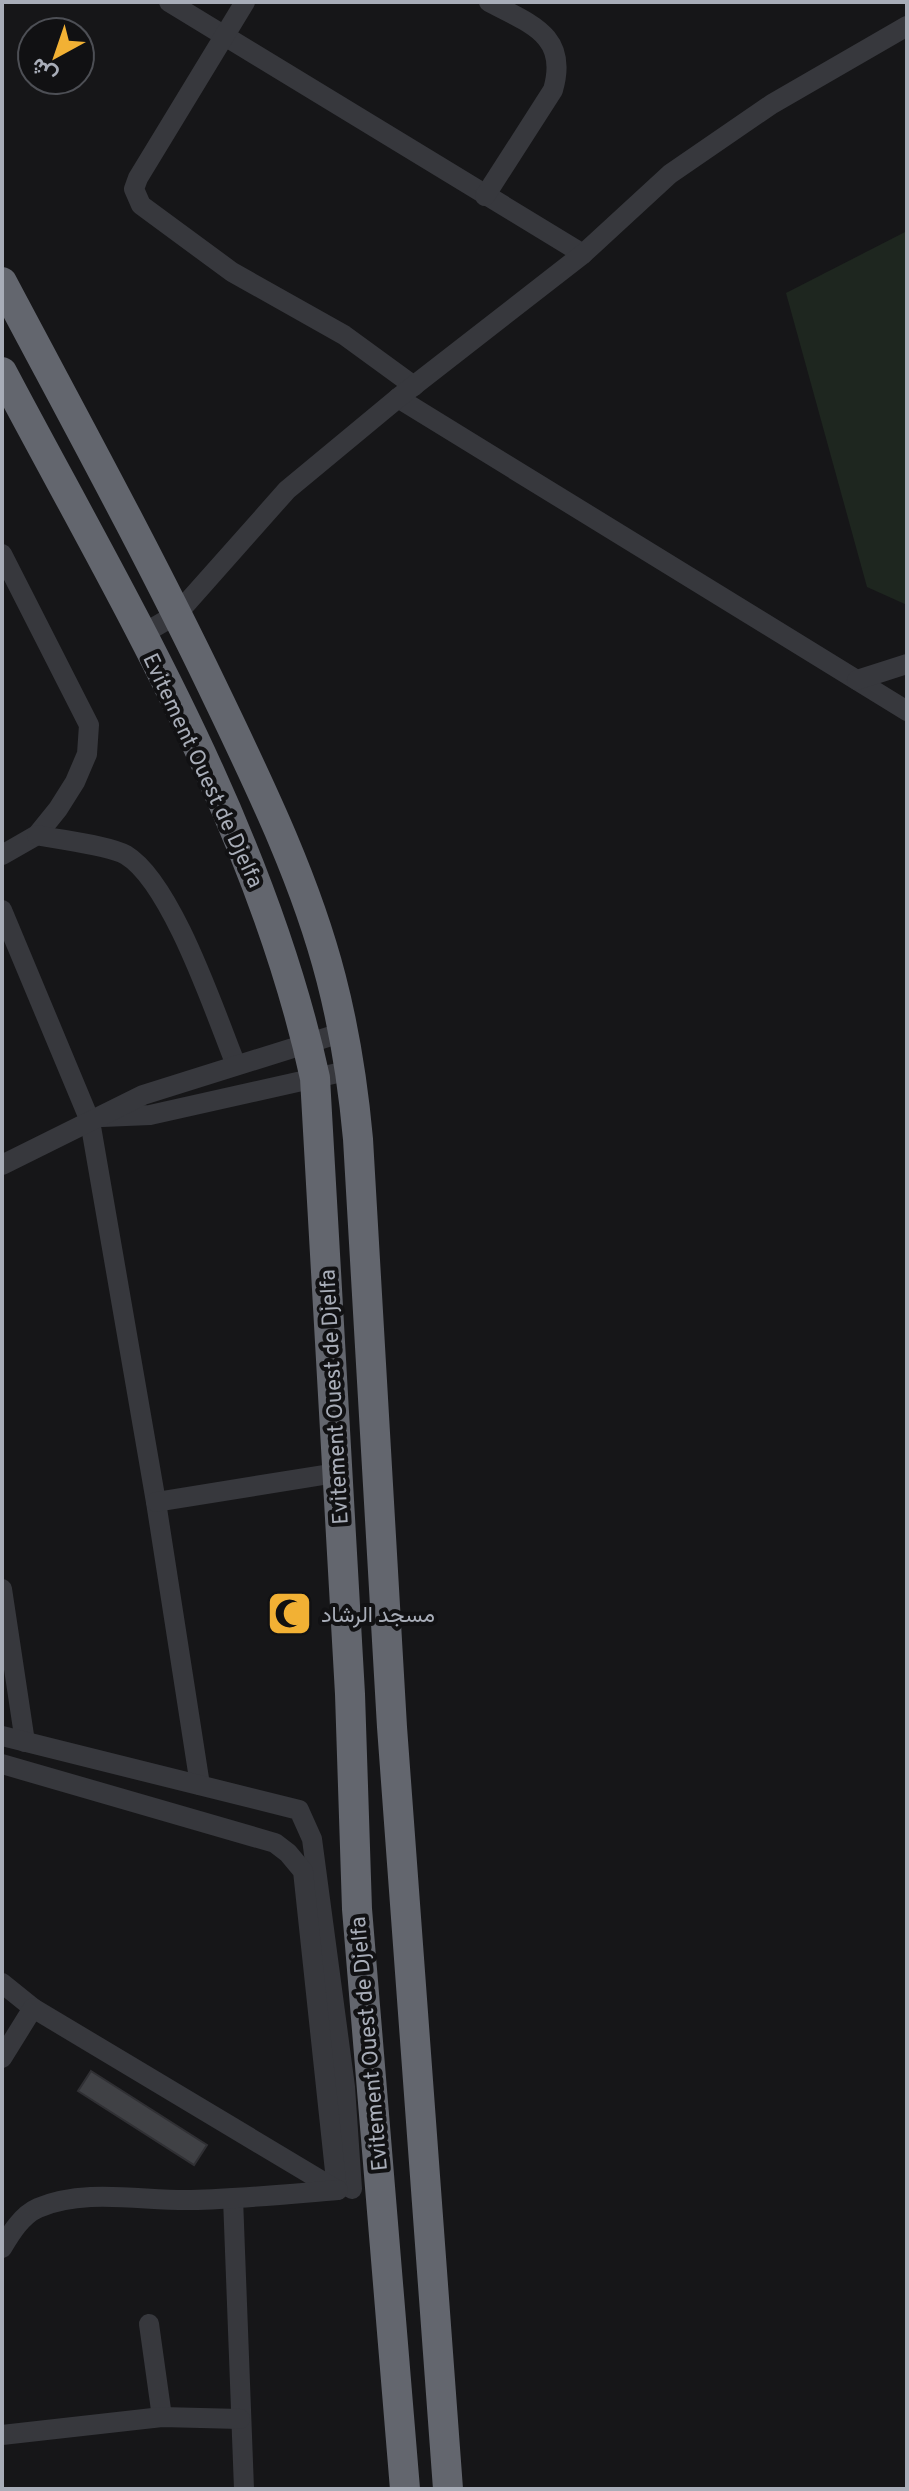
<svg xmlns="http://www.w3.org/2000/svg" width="909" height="2491" font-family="Overpass,Vazirmatn,sans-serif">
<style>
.green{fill:#1e261f}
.building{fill:#404145;stroke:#303034;stroke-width:2}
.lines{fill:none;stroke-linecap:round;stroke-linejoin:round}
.minor{stroke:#37383d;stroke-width:20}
.highway{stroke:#63666e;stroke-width:30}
.labels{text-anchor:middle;stroke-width:8;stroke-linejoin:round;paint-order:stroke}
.street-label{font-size:22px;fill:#a8adb8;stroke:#111113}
.poi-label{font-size:22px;fill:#a8adb8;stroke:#111113;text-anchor:start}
</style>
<rect width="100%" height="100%" fill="#161618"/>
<!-- green -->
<path class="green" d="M907,231v374l-40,-18 -81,-294z"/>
<!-- building -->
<path class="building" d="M91,2071l116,74 -13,20 -116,-74z"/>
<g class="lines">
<!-- minor -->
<g class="minor">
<path d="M169,2l414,252"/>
<path d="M245,2l-107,176 -4,11 7,16 91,67 112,63 70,51"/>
<path d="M485,196l68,-106c16,-55 -23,-66 -64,-88"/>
<path d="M398,398l509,313"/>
<path d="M2,554l87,171 -2,29 -12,28 -17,27 -21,26 -35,20"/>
<path d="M141,635l36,-21 110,-124 111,-92 185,-144 87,-80 102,-70 135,-78"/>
<path d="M857,680l50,-16"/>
<path d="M37,835c22,5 71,10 89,20 46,28 89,158 110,210"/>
<path d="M2,910l88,211 66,381 44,283"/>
<path d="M102,1117l48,-2 201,-45"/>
<path d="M2,1165l141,-70 201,-63"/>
<path d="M156,1502l180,-29"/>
<path d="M2,1589l23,153"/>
<path d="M2,1736l297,74 13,29 33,248 7,102"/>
<path d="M2,1764l273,79 13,10 15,18 34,319"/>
<path d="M2,1983l31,25"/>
<path d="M2,2058l31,-50 304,182"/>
<path d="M233,2198l11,291"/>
<path d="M2,2248c9,-15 20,-33 36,-40 47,-20 104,-7 153,-8 49,-1 98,-6 147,-10"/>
<path d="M149,2324l13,93"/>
<path d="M2,2435l160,-18 78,2"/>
</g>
<!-- highway -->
<g class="highway">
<path d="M2,282c71,134 144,267 210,404 45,94 93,191 119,292 14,54 22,106 27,161l34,588 56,762"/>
<path d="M2,372c120,227 258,453 313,706l35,616 7,215 48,580"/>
</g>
</g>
<!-- icons -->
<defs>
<symbol id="mosque-square" viewBox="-11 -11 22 22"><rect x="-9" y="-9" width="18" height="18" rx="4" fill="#f2b134" stroke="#111113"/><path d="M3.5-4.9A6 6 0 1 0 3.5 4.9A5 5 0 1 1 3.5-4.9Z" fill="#111"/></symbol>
</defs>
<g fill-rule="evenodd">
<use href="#mosque-square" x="264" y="1588" width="51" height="51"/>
</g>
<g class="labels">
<!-- street labels -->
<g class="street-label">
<text transform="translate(204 770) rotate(65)" y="8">Evitement Ouest de Djelfa</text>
<text transform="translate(333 1397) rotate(-93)" y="8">Evitement Ouest de Djelfa</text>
<text transform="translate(368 2044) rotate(-95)" y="8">Evitement Ouest de Djelfa</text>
</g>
<!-- poi labels -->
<g class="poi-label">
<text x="321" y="1622">مسجد الرشاد</text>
</g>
</g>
<!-- border -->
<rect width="909" height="2491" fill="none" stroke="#a8adb8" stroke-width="8"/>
<!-- north arrow -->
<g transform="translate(56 56) rotate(220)"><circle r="38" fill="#111113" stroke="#4d4f55" stroke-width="2"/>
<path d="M0-6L14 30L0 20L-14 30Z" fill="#f2b134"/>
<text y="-12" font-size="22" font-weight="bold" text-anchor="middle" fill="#a8adb8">ش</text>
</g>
</svg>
